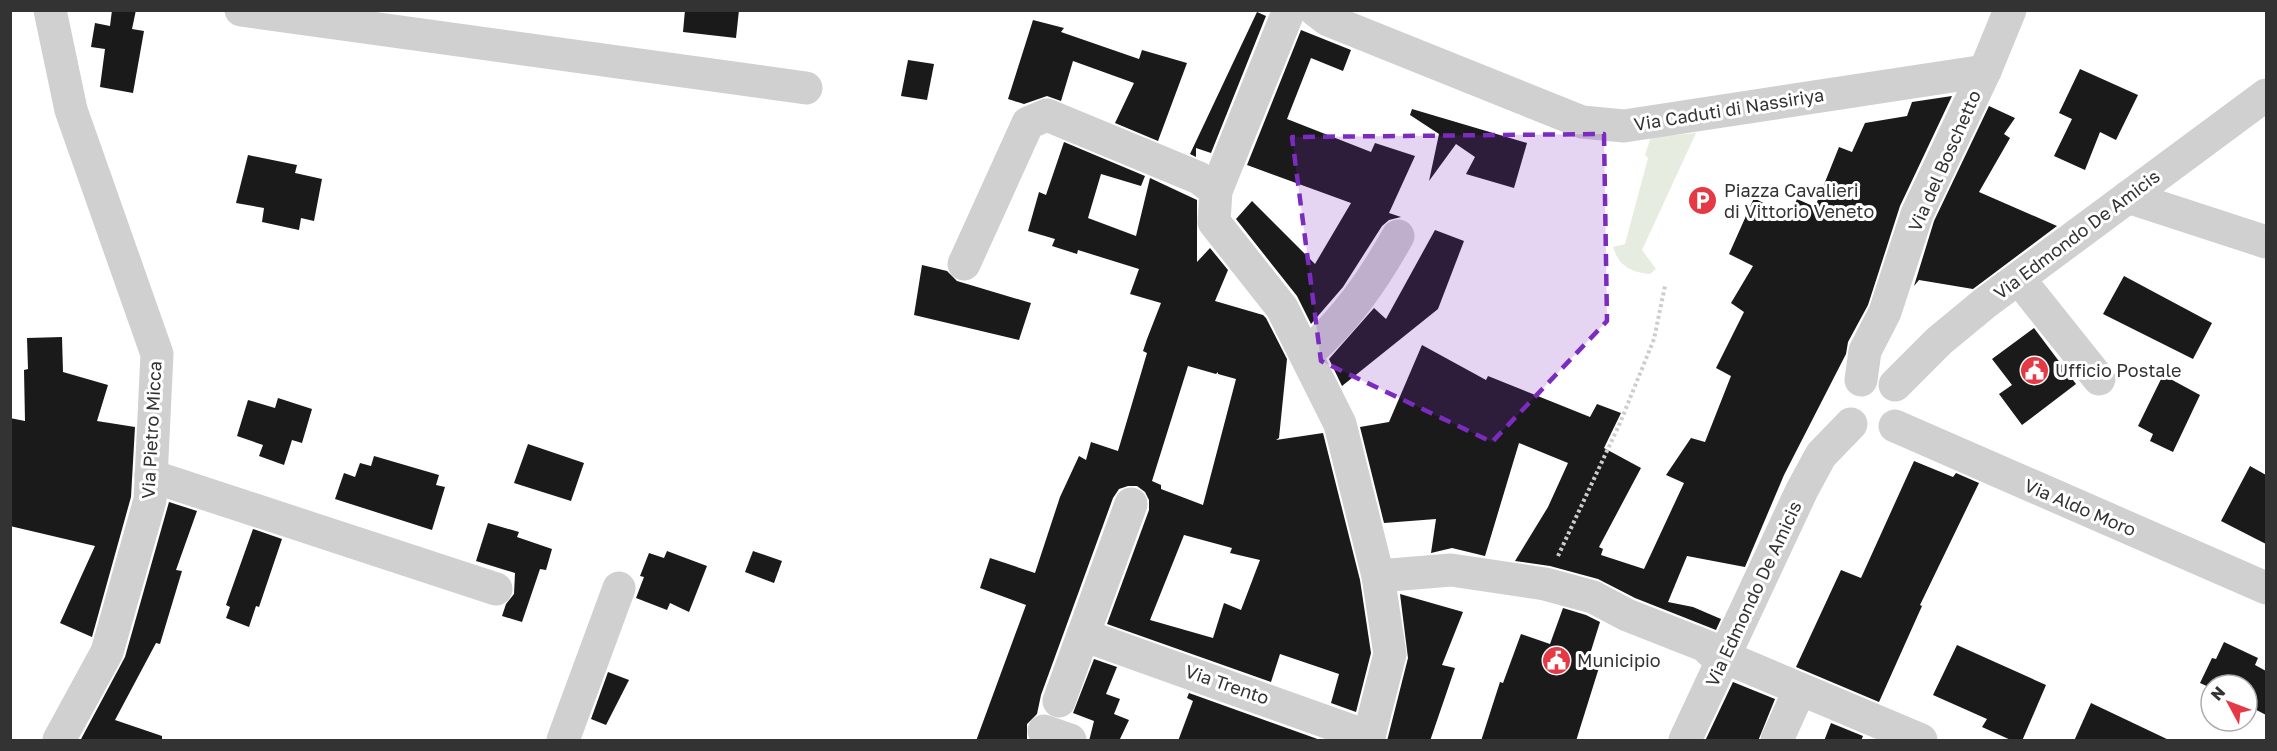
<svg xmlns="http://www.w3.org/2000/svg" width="2277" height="751" font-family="'Golos Text',sans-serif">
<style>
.green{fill:#e6ecdf}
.building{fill:#1a1a1a;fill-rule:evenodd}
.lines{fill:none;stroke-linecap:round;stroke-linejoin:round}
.path{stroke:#cdcdcd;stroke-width:4;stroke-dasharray:3 3;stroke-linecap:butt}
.minor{stroke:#d0d0d0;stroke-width:33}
.marked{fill:#7b2cbf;fill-opacity:0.2;stroke:#7b2cbf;stroke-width:4.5;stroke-dasharray:12 8;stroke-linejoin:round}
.labels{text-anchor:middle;stroke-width:6;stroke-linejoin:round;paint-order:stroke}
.street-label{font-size:18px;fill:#333;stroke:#fff}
.poi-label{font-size:18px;fill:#333;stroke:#fff;text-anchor:start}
</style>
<rect width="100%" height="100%" fill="#fff"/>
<!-- green -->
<path class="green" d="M1696,133l-54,117 14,19 -6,5c-18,-2 -31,-7 -37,-27l12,-3 23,-86 -3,-3 6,-18z"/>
<!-- building -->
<g class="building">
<path d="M112,10h24l-4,19 12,2 -11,62 -33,-6 5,-38 -14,-2 4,-24 15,3z"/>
<path d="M685,10h54l-3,28 -53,-6z"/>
<path d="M1257,12l9,4 -55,137 -15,-5v9l-6,-3z"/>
<path d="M1033,20l31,8 -3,4 78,27 3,-9 45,13 -29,78 -43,-18 19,-40 -61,-22 -12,40 -14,-5 -23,8 -16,-5z"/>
<path d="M1301,30l50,20 -8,21 -32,-13 -24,61 84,33 4,-9 40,13 -26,57 12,4 -12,3 -7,6 -39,61 -32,37 -14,-28 -61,-77 16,-18 63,63 36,-61 -104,-38z"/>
<path d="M908,60l26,4 -7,36 -26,-4z"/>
<path d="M2080,69l58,26 -22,45 -16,-8 -15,38 -31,-14 18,-37 -13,-6z"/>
<path d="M1952,96l-52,110 -32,99 -20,37 -2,12 -62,121 -39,92 -58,-11 -19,46 25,5 28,12 -5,11 -81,-32 -37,-19 -48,-13 -35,-5 33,-54 20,-44 -49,-20 -34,113 -33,-8 -21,5 5,-34 -52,4 -24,-96 29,-5 33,-77 64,35 2,-4 102,41 7,-13 24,9 -17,35 37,20 -42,79 4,2 -2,6 43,14 40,-86 -18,-8 25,-37 14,4 26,-66 -15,-8 28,-56 -13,-9 22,-37 -24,-12 25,-56 35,19 8,-18 18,8 24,-60 13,5 13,-29 42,-7 5,-14z"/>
<path d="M1989,106l26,12 -11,16 6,4 -31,54 78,34 -84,63 -54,-9 -5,6 20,-65z"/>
<path d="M1412,109l115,34 -13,45 -48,-14 9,-17 -19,-13 -27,37 10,-47 -29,-19z"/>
<path d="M1064,142l81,34 -4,10 -40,-12 -13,44 48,18 14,-58 47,22v62l13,-14 18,22 -13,31 48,14 3,3 21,41 -8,79 -3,2 47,-7 37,147 11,73 -15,59 -25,-9 8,-29 -59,-20 -9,28 -164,-58 42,-114v-10l-4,-8 -8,-6h-9l-9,3 -6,9 -72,197 -4,19 -10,10v17h-51l50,-136 -46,-17 10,-30 45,15 25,-76 19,-41 7,4 5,-18 27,9 29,-98 -4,-2 4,-12 14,-36 -31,-9 9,-25 -61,-19 -1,4 -25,-8 3,-7 -27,-8 11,-39 7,3zM1188,366l28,8 2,-2v2l18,5 -33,126 -42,-16v-4l-9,-4zM1184,535l48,13 -2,5 30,7 -19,50 -17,-7 -11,35 -63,-18z"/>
<path d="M248,155l49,10 -2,8 27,6 -8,42 -13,-3 -2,12 -37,-8 2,-14 -28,-5z"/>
<path d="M1435,230l29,11 -26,68 -96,77 -13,-27 45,-51 12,11z"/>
<path d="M922,265l25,6 10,10 74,22 -12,37 -105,-25z"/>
<path d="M2124,276l88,47 -19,36 -90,-45z"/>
<path d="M2034,328l42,56 -54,41 -23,-31 13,-9 -20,-26z"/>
<path d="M62,337l1,35 45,13 -11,36 38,6 -4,70 -39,140 -32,-14 35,-77 -85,-20v-108l15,3 -1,-51 4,-1 -1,-31z"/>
<path d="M2163,375l37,20 -27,57 -23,-11 3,-7 -15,-8z"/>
<path d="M278,398l34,11 -10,34 -10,-3 -8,25 -25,-9 4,-11 -26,-9 11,-36 27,8z"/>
<path d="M528,444l56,19 -13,38 -57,-18z"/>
<path d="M374,456l65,19 -3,10 9,2 -13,43 -97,-31 9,-26 11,4 5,-14 11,3z"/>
<path d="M1914,461l39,16 3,-4 23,10 -59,122 2,1 -43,96 -83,-35 45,-97 20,8z"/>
<path d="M2250,466l16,9v69l-45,-23z"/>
<path d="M169,502l28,9 -21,59 6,1 -22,73 -4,-1 -41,77 47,16v5h-82l45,-84z"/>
<path d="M488,523l31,9 -2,5 35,12 -6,21 -6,-1 -18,53 -20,-6 4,-12 8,-10 1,-21 -39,-12z"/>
<path d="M253,529l29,10 -23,68 -3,-1 -7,21 -23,-9 4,-11 -4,-2z"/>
<path d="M667,551l40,15 -18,46 -19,-9 -3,7 -31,-12 8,-21 -4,-1 9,-23 15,5z"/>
<path d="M753,551l29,10 -8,22 -29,-11z"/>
<path d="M1400,594l63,18 -21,53 13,3 -25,73h-43l21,-83z"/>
<path d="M1563,608l23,7 14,7 -10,32 12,4 -26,83h-95l19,-59 3,1 18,-49 29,10z"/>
<path d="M2224,642l34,16 -3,7 11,6v44l-19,-10v-20h-36v3l-11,-5 12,-25 4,1z"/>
<path d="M1957,645l89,40 -24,56h-9l-31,-14 5,-8 -54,-24z"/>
<path d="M1094,659l23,8 -11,27 14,5 -6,15 15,6 -10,21h-30l5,-20 -21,-8z"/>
<path d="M608,672l21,8 -23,45 -15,-6z"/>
<path d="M1733,682l42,17 -17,42h-53z"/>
<path d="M1189,693l134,48h-145l15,-40 -6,-3z"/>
<path d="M2091,703l80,38h-97z"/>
<path d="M1831,723l32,13 -2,5h-37z"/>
</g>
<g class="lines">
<!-- path -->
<path class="path" d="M1558,556l62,-133 34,-84 11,-53"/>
<!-- minor -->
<g class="minor">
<path d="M50,10l21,100 86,244 -7,146 -43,152 -48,88"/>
<path d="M241,10l565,78"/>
<path d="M1289,10l-73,181 -2,31 68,86 58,116 38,152 12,78 -22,86"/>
<path d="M1315,10l13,10 254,102 42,4 361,-55"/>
<path d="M2128,197l138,45"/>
<path d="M964,264l64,-141 19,-8 152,63 17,13"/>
<path d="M2019,279l80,100"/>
<path d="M1307,354c39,-35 66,-73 91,-118"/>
<path d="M1861,380l4,-29 20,-39 32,-98 68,-143 25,-61"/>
<path d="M1895,385l44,-44 46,-38 281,-208"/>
<path d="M1895,426l371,162"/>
<path d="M151,476l345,113"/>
<path d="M1378,576l73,-6 94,14 48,13 34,18 99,39"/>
<path d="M1083,635l286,102"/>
<path d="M1710,651l211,89"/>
<path d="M1059,701l72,-197"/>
<path d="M1044,731l26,9"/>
<path d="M563,740l56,-152"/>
<path d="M1685,740l117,-250 19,-35 30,-31"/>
<path d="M1777,740l23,-51"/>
</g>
</g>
<!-- marked area -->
<path class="marked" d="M1604,134l3,187 -115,121 -171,-81 -29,-224z"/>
<!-- icons -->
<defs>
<symbol id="parking-disc" viewBox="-11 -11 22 22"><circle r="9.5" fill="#e63946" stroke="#fff"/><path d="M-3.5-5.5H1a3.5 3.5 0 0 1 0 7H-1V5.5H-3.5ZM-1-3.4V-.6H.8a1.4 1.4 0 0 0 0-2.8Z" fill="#fff"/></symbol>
<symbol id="civic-disc" viewBox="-11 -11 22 22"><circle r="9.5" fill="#e63946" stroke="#fff"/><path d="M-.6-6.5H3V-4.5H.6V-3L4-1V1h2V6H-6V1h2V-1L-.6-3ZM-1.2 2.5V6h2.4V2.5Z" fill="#fff"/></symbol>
</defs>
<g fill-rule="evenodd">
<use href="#parking-disc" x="1686" y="184" width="33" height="33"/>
<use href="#civic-disc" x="2018" y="354" width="33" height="33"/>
<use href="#civic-disc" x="1540" y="644" width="33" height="33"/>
</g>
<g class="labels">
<!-- street labels -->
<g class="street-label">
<text transform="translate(1729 110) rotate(-9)" y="6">Via Caduti di Nassiriya</text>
<text transform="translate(1945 161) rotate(-66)" y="6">Via del Boschetto</text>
<text transform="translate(2077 235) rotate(-37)" y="6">Via Edmondo De Amicis</text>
<text transform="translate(152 430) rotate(-87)" y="6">Via Pietro Micca</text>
<text transform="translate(2080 508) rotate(23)" y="6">Via Aldo Moro</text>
<text transform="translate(1754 594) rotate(-65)" y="6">Via Edmondo De Amicis</text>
<text transform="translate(1227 685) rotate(19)" y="6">Via Trento</text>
</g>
<!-- poi labels -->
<g class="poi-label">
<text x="1724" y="197">Piazza Cavalieri<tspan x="1724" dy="21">di Vittorio Veneto</tspan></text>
<text x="2055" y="377">Ufficio Postale</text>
<text x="1577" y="667">Municipio</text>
</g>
</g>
<!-- border -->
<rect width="2277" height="751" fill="none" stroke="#333333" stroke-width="24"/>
<!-- north arrow -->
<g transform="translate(2229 703) rotate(311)"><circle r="28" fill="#ffffff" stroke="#adadad" stroke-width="1.5"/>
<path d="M0-4.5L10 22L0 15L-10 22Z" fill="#e63946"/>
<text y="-9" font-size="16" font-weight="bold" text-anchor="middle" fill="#333333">N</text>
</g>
</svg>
